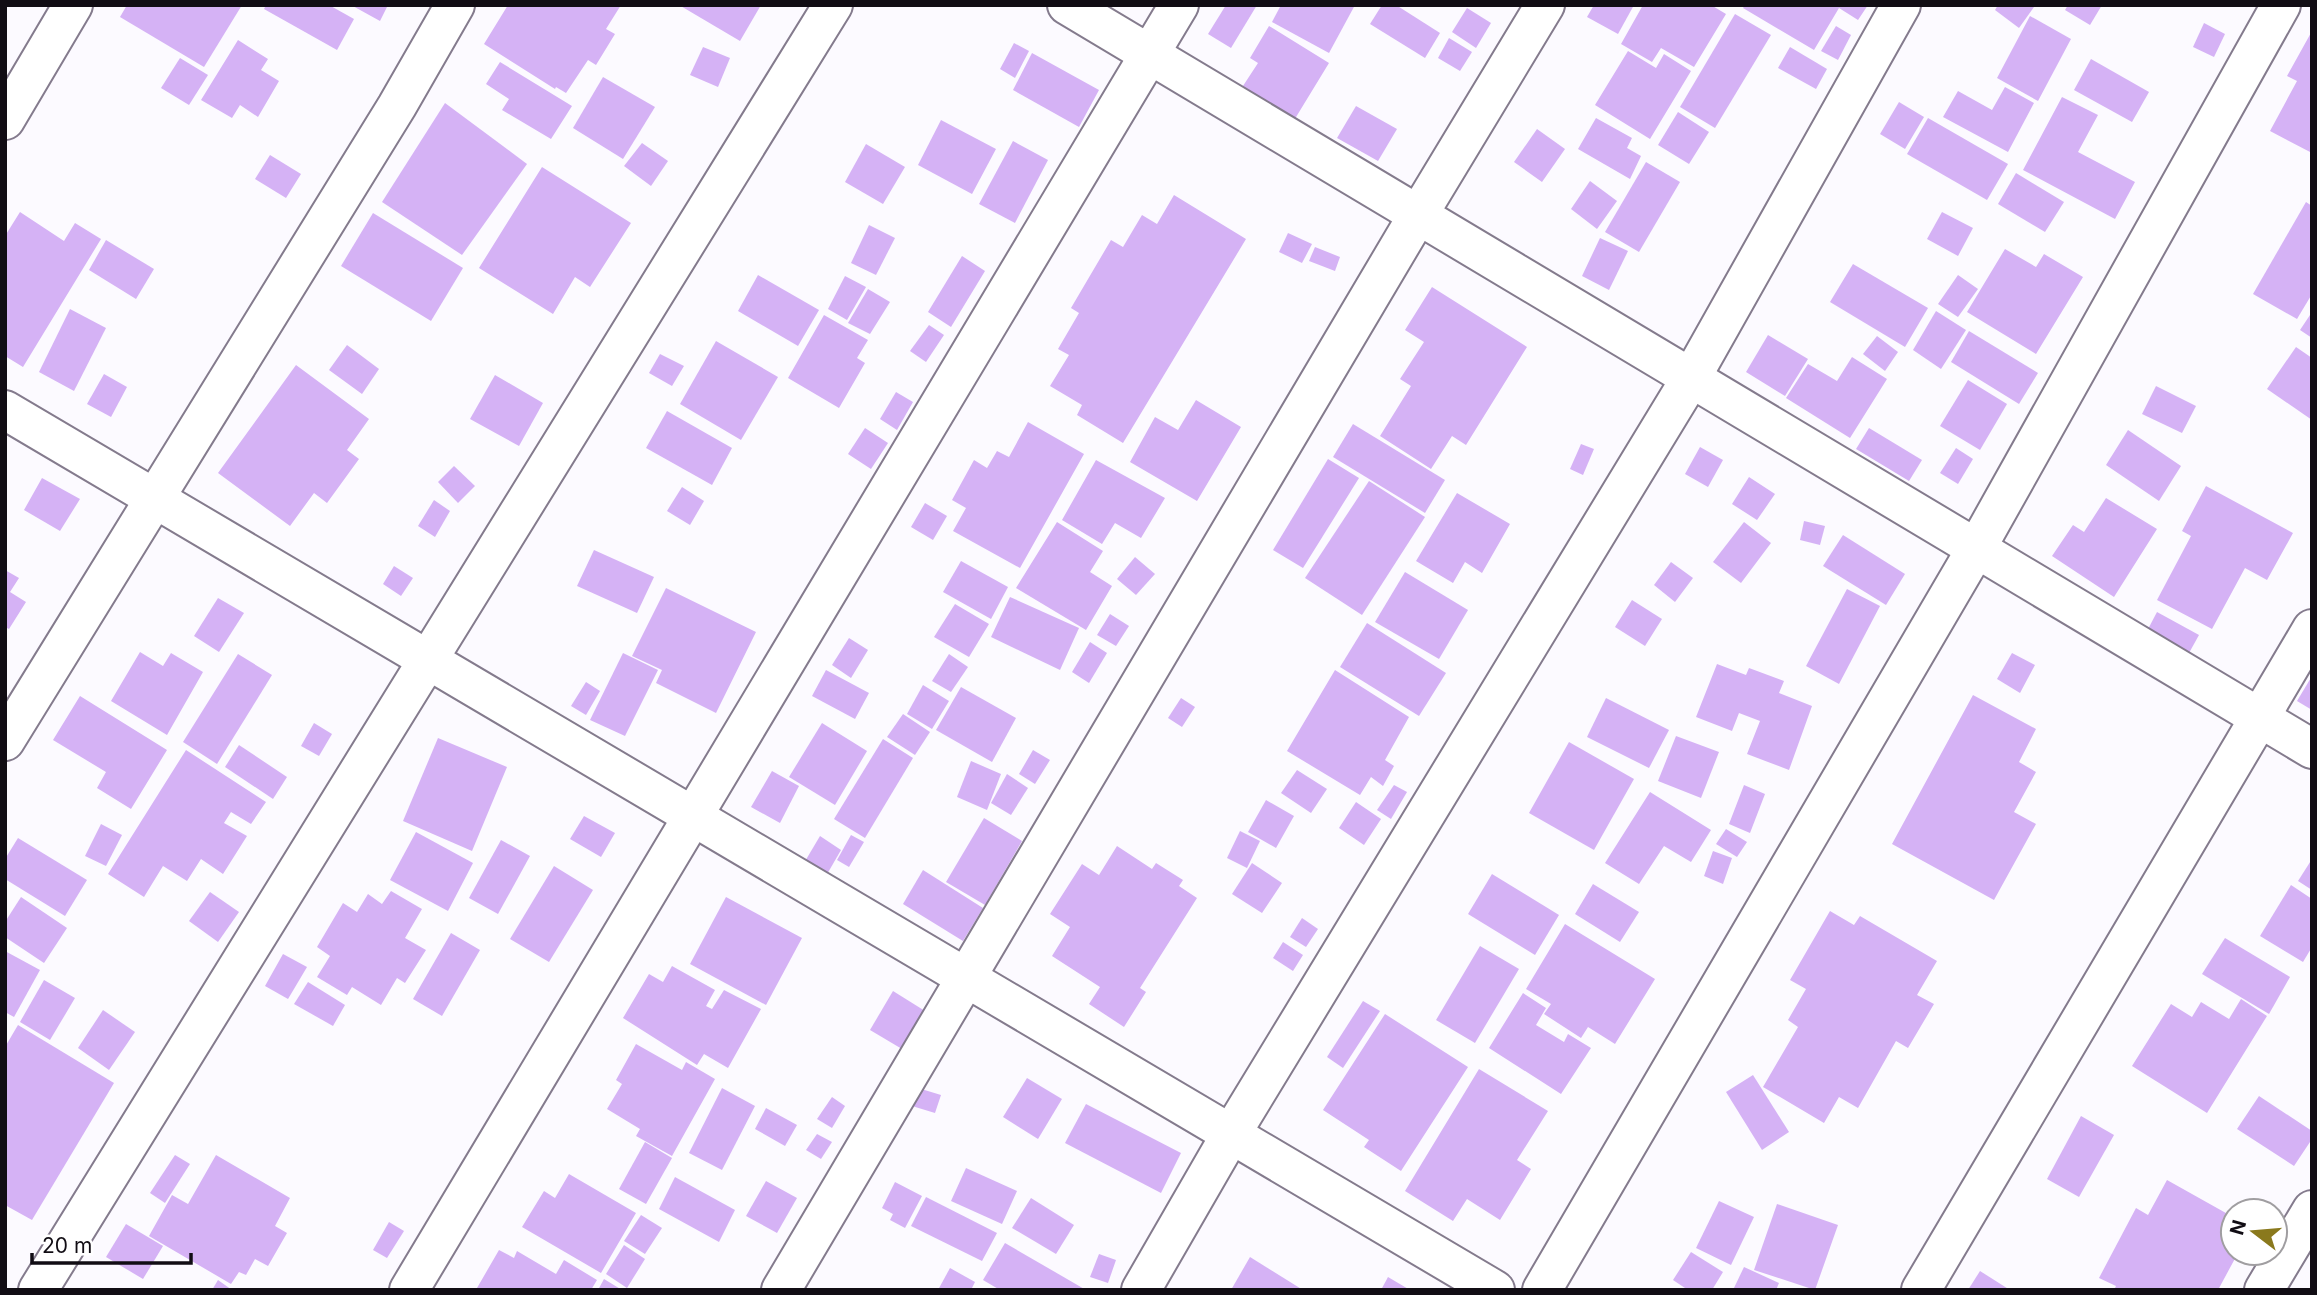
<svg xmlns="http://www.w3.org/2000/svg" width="2317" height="1295" font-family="Inter,sans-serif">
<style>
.building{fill:#d5b2f5}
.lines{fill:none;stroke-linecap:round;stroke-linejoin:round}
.minor-casing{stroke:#847b8d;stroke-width:42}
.minor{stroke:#fff;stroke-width:38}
</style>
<rect width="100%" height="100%" fill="#fcfaff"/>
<!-- building -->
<g class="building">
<path d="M127,5h115l-38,62 -84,-50z"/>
<path d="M266,5h63l25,14 -17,31 -73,-41z"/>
<path d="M351,5h37l-8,16z"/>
<path d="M508,5h113l-15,24 9,5 -19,31 -8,-5 -22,33 -10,-6 -1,2 -71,-45z"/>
<path d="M679,5h82l-21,36z"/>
<path d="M1226,5h31l-26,43 -23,-14z"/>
<path d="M1281,5h74l-26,48 -57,-31z"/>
<path d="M1382,5h14l44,28 -15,25 -55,-34z"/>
<path d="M1594,5h40l-16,29 -31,-17z"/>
<path d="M1643,5h68l15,9 -32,53 -33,-19 -9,14 -31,-18z"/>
<path d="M1745,5h123l-10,15 -19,-12 -25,42 -71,-42z"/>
<path d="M1998,5h33l3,2 -15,21 -24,-18z"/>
<path d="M2068,5h34l-12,20 -25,-15z"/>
<path d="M1467,8l24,15 -15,25 -24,-16z"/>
<path d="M1735,14l36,21 -56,93 -35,-21z"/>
<path d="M2030,16l41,23 -33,62 -41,-23z"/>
<path d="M2204,23l21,11 -11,23 -21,-10z"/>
<path d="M1269,26l60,37 -36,59 -52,-33 17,-26 -8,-5z"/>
<path d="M1836,26l15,9 -13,25 -17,-9z"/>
<path d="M2312,31v122l-42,-22 27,-50 -10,-5z"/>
<path d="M1449,38l23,14 -12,19 -22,-13z"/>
<path d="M238,40l30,19 -7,11 18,11 -21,36 -18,-12 -8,13 -31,-18z"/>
<path d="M1014,43l15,8 -14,27 -15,-9z"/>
<path d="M703,47l27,11 -12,29 -28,-12z"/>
<path d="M1790,47l37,22 -11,20 -38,-21z"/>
<path d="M1628,51l28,17 8,-14 27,17 -41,68 -55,-34z"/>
<path d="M1032,53l67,37 -20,37 -66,-37z"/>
<path d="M180,58l28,17 -19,30 -28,-17z"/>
<path d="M2091,59l58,33 -17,30 -58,-32z"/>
<path d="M500,62l72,44 -21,33 -49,-29 7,-11 -23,-15z"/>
<path d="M603,77l52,30 -32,52 -50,-31z"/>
<path d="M2005,87l29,16 -26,49 -65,-35 15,-26 34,19z"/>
<path d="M2062,97l36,18 -20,37 57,30 -20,37 -92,-49z"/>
<path d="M1899,102l25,15 -19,32 -25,-15z"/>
<path d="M445,103l82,61 -65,91 -80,-53z"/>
<path d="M1356,106l41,23 -19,32 -41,-23z"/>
<path d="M1678,112l31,20 -20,32 -31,-19z"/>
<path d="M1596,118l36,20 -5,10 14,8 -11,23 -52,-30z"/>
<path d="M1928,118l80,46 -21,36 -80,-46z"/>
<path d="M941,120l55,29 -24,45 -54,-29z"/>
<path d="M1537,129l28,20 -23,33 -28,-20z"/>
<path d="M1013,141l35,19 -33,63 -36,-19z"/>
<path d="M642,143l26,18 -17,25 -27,-20z"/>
<path d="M866,144l39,23 -22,37 -38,-22z"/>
<path d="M270,155l31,19 -15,24 -31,-19z"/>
<path d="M1646,162l34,20 -41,70 -34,-20z"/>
<path d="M542,167l89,56 -41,64 -15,-10 -22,37 -74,-46z"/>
<path d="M2016,173l48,29 -19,30 -47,-28z"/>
<path d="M1590,181l27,20 -20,28 -26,-20z"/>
<path d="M1174,195l72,44 -123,204 -46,-28 5,-10 -32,-19 19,-31 -11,-6 21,-36 -8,-5 40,-68 12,7 19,-32 15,9z"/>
<path d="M2306,202l6,4v88l-15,25 -44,-25z"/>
<path d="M20,212l44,29 11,-18 26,16 -78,128 -18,-11v-120z"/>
<path d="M1942,212l31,16 -15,28 -31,-17z"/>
<path d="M373,213l90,55 -32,53 -90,-55z"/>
<path d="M869,225l26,13 -19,37 -25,-12z"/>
<path d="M1288,233l24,11 -10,19 -23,-11z"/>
<path d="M1600,238l28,13 -19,39 -27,-14z"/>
<path d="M106,240l48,29 -18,30 -47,-29z"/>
<path d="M1315,247l25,10 -5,14 -26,-10z"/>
<path d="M2005,249l31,18 8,-13 39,23 -47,77 -69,-42z"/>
<path d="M962,256l23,15 -34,56 -23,-15z"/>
<path d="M1853,264l75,44 -23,39 -75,-45z"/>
<path d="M758,275l61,35 -21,36 -60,-35z"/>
<path d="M1958,275l20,14 -20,28 -20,-13z"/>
<path d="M845,276l21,11 -19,33 -19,-11z"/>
<path d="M1432,287l95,60 -61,98 -14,-9 -21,33 -51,-33 31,-50 -11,-7 24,-37 -19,-12z"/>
<path d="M868,289l22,13 -20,32 -22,-11z"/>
<path d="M70,309l36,19 -32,63 -35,-19z"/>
<path d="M1936,311l30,19 -25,39 -28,-19z"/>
<path d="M2312,312v26l-12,-8z"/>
<path d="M824,315l44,25 -11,18 8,5 -26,45 -51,-30z"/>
<path d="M929,325l15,10 -18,27 -16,-11z"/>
<path d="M1969,331l69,42 -19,31 -68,-42z"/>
<path d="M1768,335l40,24 -23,37 -39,-24z"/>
<path d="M1877,336l21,16 -13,19 -22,-17z"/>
<path d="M716,341l62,36 -37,63 -61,-36z"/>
<path d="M347,345l32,24 -17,25 -33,-24z"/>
<path d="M2296,347l16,11v62l-45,-31z"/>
<path d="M660,354l24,12 -12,20 -23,-13z"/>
<path d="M1852,357l35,22 -37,59 -64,-40 22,-34 29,17z"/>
<path d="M296,365l73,54 -22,31 12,9 -32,44 -13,-10 -24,33 -72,-53z"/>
<path d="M104,374l23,13 -16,30 -24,-13z"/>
<path d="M495,375l48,28 -24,43 -49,-27z"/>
<path d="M1968,380l39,24 -27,46 -40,-24z"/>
<path d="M2156,386l40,20 -14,27 -40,-19z"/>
<path d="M896,392l17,10 -16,28 -17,-11z"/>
<path d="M1196,400l45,27 -44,74 -67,-39 25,-45 23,13z"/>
<path d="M667,411l65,37 -20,37 -66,-37z"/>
<path d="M1028,422l56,32 -64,114 -67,-37 13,-23 -14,-8 22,-40 13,8 10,-17 12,6z"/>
<path d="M1353,424l92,56 -20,33 -92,-56z"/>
<path d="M865,428l23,15 -17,26 -23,-15z"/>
<path d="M1869,428l53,32 -13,21 -53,-32z"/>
<path d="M2128,430l53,36 -22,35 -53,-36z"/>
<path d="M1581,444l13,5 -11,26 -13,-6z"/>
<path d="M1700,447l23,13 -15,27 -23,-13z"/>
<path d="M1956,448l17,11 -15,25 -18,-11z"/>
<path d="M1328,459l31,19 -56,90 -30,-18z"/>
<path d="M1096,460l69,38 -24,40 -26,-15 -13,21 -40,-24z"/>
<path d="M454,466l21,20 -17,17 -20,-21z"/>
<path d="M1749,477l26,17 -18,26 -25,-16z"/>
<path d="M42,478l38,21 -20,32 -36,-21z"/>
<path d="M1369,481l56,36 -63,98 -57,-37z"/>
<path d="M2206,486l87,47 -26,47 -22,-12 -33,61 -55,-29 34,-64 -9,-5z"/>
<path d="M682,487l22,14 -14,24 -23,-14z"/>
<path d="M1457,493l53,31 -28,49 -17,-11 -12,21 -37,-22z"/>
<path d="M2106,498l51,31 -43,68 -62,-41 21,-31 11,7z"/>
<path d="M434,500l16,11 -15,26 -17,-11z"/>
<path d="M925,503l22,13 -14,24 -22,-13z"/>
<path d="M1804,521l21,5 -5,19 -20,-5z"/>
<path d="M1057,522l46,29 -13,21 22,14 -26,44 -70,-42z"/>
<path d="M1744,522l27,21 -30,40 -28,-21z"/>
<path d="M1843,535l62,39 -19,31 -63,-39z"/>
<path d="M594,550l60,27 -17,36 -60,-27z"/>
<path d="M1135,557l20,17 -19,21 -19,-16z"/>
<path d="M961,561l47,26 -17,32 -48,-27z"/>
<path d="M1671,562l22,16 -18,24 -21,-17z"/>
<path d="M394,566l19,12 -12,18 -18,-12z"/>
<path d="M5,570l14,8 -9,14 16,10 -17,27 -4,-2z"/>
<path d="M1405,572l63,38 -29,49 -64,-37z"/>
<path d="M666,588l90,44 -40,81 -60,-30 6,-13 -30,-14z"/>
<path d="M1847,589l33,17 -41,78 -33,-18z"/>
<path d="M1010,597l69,31 -19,42 -69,-33z"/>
<path d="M218,598l26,15 -25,39 -25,-16z"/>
<path d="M1632,600l30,19 -17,27 -30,-19z"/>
<path d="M955,604l34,20 -20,33 -35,-20z"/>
<path d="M2157,612l42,23 -10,18 -42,-22z"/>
<path d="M1110,614l19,12 -13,20 -19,-11z"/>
<path d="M1367,623l79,50 -27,43 -79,-49z"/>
<path d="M849,638l19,12 -17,28 -19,-13z"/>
<path d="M1090,642l17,11 -18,30 -17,-11z"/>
<path d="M140,652l23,14 8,-13 32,19 -36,63 -56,-34z"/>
<path d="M623,653l35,17 -33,66 -35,-16z"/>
<path d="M2012,653l23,12 -15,28 -23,-14z"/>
<path d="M238,654l34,21 -55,89 -34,-22z"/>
<path d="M949,654l19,13 -17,25 -19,-11z"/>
<path d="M1717,664l29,11 3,-7 35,13 -5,12 33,13 -23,64 -42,-16 13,-33 -21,-8 -7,18 -36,-14z"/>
<path d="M826,670l43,23 -14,26 -43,-23z"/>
<path d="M1335,670l74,47 -24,43 9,6 -11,20 -12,-9 -11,18 -73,-44z"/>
<path d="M2312,676v34l-15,-9z"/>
<path d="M586,682l14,9 -14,24 -15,-9z"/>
<path d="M923,685l26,16 -17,28 -25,-15z"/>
<path d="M961,687l55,31 -24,44 -56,-32z"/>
<path d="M1973,695l63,34 -17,33 17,10 -22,40 22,12 -42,76 -102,-56z"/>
<path d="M80,696l87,54 -36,59 -34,-21 9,-16 -53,-32z"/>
<path d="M1181,698l14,9 -13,20 -14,-9z"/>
<path d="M1606,698l63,32 -20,38 -62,-31z"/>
<path d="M903,714l27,18 -15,23 -28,-18z"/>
<path d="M314,723l18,11 -13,22 -18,-10z"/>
<path d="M822,723l45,28 -32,54 -46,-28z"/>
<path d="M1676,736l43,16 -18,46 -43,-17z"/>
<path d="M438,738l69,29 -35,84 -69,-30z"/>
<path d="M883,739l30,19 -48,80 -31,-19z"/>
<path d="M1569,742l65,37 -40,71 -65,-37z"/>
<path d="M239,745l48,32 -14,22 -48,-32z"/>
<path d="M186,750l80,52 -15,22 -20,-12 -7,11 23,13 -24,38 -22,-15 -14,22 -24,-15 -19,31 -36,-23z"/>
<path d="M1033,750l17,10 -15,24 -16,-10z"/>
<path d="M971,761l30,13 -14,36 -30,-13z"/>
<path d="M1297,770l30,19 -16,24 -30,-20z"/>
<path d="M772,771l27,15 -19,37 -29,-16z"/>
<path d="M1007,774l21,14 -17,27 -20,-12z"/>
<path d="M1394,785l13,7 -16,27 -14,-9z"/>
<path d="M1744,785l21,9 -15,39 -21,-9z"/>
<path d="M1650,792l61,38 -20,32 -27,-16 -25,38 -34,-21z"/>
<path d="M1266,800l28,16 -18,32 -28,-16z"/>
<path d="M1356,802l25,17 -17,26 -25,-17z"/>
<path d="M584,816l31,17 -14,24 -31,-18z"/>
<path d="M984,818l38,23 -37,64 -39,-23z"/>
<path d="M101,824l21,11 -16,31 -21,-10z"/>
<path d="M1726,829l21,13 -10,15 -21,-13z"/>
<path d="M1240,831l20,10 -13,27 -20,-10z"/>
<path d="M416,832l57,31 -25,48 -58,-31z"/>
<path d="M851,835l13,7 -15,25 -12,-7z"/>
<path d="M820,836l21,14 -15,26 -22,-13z"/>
<path d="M18,838l69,42 -22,36 -60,-37v-20z"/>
<path d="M501,840l29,16 -32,58 -29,-16z"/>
<path d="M1117,846l35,23 4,-6 27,17 -4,6 18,12 -57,90 6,4 -22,35 -35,-23 11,-17 -48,-31 18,-29 -20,-13 32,-50 17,11z"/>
<path d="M1713,851l19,7 -9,26 -19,-8z"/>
<path d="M2312,859v31l-14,-9z"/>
<path d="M1252,863l30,20 -20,30 -30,-19z"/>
<path d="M554,866l39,24 -44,72 -39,-23z"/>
<path d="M923,870l60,38 -20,33 -60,-37z"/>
<path d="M1492,874l67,41 -24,40 -67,-41z"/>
<path d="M1593,884l46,28 -19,30 -45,-28z"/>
<path d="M2291,885l21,14v48l-9,15 -43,-26z"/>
<path d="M391,891l31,18 -17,29 21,12 -21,33 -8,-5 -16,27 -29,-18 -5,8 -30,-18 13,-21 -13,-9 26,-44 14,9 11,-18 14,10z"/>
<path d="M210,892l29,20 -21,30 -29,-21z"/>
<path d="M21,897l46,31 -23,35 -39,-26v-15z"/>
<path d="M726,897l76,41 -36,67 -76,-41z"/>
<path d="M1830,911l24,14 6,-9 77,45 -20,34 17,9 -26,44 -12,-7 -38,67 -19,-11 -15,26 -61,-36 35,-60 -10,-7 18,-31 -16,-9z"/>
<path d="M1302,918l16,11 -12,18 -16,-10z"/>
<path d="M1565,924l90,55 -40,65 -27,-17 -7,11 -37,-24 7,-10 -25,-15z"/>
<path d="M451,933l29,17 -38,66 -29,-17z"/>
<path d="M2225,938l65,39 -21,37 -67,-40z"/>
<path d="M1283,942l20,13 -10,16 -20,-13z"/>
<path d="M1480,946l39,23 -44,74 -39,-23z"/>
<path d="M5,951l35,19 -26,47 -9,-5z"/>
<path d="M283,954l24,13 -19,32 -23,-13z"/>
<path d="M672,966l43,24 -9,16 6,3 12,-19 37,19 -33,59 -24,-14 -7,11 -74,-47 26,-44 14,8z"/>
<path d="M44,980l31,18 -25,42 -30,-18z"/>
<path d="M308,982l37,23 -12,21 -39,-22z"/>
<path d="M893,991l32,20 -23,38 -32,-19z"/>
<path d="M1523,993l23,15 -10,17 28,17 4,-8 23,14 -30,46 -72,-46z"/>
<path d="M2241,999l26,17 -60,97 -75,-47 39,-62 21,13 9,-15 28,17z"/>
<path d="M1363,1001l17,10 -37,57 -16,-11z"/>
<path d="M103,1010l32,22 -26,38 -31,-22z"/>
<path d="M1385,1014l83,53 -67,104 -37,-24 5,-7 -46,-30z"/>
<path d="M18,1025l96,58 -82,137 -27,-15v-158z"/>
<path d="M636,1044l46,26 4,-8 29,17 -43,77 -36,-20 4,-7 -33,-20 15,-25 -6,-4z"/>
<path d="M1479,1069l69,42 -31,49 14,9 -31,51 -33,-21 -14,22 -48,-30z"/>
<path d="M1753,1075l36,57 -27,18 -36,-58z"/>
<path d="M1027,1078l35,21 -24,40 -35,-22z"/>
<path d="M722,1088l33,18 -33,64 -33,-17z"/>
<path d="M918,1088l23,7 -6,18 -23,-7z"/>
<path d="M2259,1096l53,35v8l-18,27 -57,-37z"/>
<path d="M832,1097l13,9 -13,22 -15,-9z"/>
<path d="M1086,1104l95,49 -20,40 -96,-50z"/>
<path d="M766,1108l31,17 -12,21 -30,-17z"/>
<path d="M2081,1116l33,19 -35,62 -32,-18z"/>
<path d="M817,1134l15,8 -11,17 -15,-9z"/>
<path d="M645,1142l27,16 -26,46 -27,-15z"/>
<path d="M175,1155l15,9 -25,39 -15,-10z"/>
<path d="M216,1155l74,43 -15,28 12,7 -19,33 -13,-7 -9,16 -7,-3 -8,12 -82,-48 23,-41 16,9z"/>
<path d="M966,1168l51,23 -15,33 -51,-23z"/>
<path d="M569,1174l67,39 -35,60 -79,-46 22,-36 11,7z"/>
<path d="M675,1177l60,33 -16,32 -60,-33z"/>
<path d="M2167,1180l66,37v36h5l-20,37h-104l2,-4 -17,-8 37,-70 12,7z"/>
<path d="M766,1181l31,17 -20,35 -31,-17z"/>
<path d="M895,1182l27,14 -17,32 -15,-8 3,-6 -11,-6z"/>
<path d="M926,1197l71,36 -15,28 -71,-35z"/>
<path d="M1031,1198l43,27 -18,29 -44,-26z"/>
<path d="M1719,1201l35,16 -23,48 -35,-17z"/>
<path d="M1777,1204l61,21 -23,65 -61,-20z"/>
<path d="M641,1215l21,13 -17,26 -21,-13z"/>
<path d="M389,1222l15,9 -17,27 -14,-8z"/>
<path d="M126,1224l37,22 -20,33 -37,-22z"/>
<path d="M1005,1243l81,47h-86l-17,-10z"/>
<path d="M624,1245l21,14 -18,29 -21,-14z"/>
<path d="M499,1250l15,8 3,-7 39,23 8,-14 33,20 -6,10h-111l-3,-2z"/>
<path d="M1691,1252l32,20 -11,18h-24l-15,-10z"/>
<path d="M1099,1254l17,6 -8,23 -18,-6z"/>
<path d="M1250,1257l53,33h-72z"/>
<path d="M1744,1267l35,16 -3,7h-43z"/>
<path d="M950,1268l25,14 -4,8h-33z"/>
<path d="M1980,1271l30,19h-42z"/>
<path d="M1388,1277l22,13h-29z"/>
<path d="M604,1279l18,11h-24z"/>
<path d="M218,1280l14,10h-20z"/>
</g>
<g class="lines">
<defs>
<g id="minor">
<path d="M1067,5l1245,744"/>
<path d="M5,120l68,-115"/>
<path d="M5,410l1490,880"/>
<path d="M5,741l392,-635 58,-101"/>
<path d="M38,1290l795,-1285"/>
<path d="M409,1290l770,-1285"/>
<path d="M781,1290l637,-1075 127,-210"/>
<path d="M1141,1290l90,-156 460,-756 210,-373"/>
<path d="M1542,1290l434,-741 305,-544"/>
<path d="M1921,1290l391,-661"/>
<path d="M2264,1290l48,-80"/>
</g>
</defs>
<!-- minor casing -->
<use href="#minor" class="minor-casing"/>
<!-- minor -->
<use href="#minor" class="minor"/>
</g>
<!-- border -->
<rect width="2317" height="1295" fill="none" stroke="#110d14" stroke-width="14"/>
<!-- north arrow -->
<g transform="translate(2254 1232) rotate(286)"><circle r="33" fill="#ffffff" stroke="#a09ea1" stroke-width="2"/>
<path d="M0-5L12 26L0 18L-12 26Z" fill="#8a791d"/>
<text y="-10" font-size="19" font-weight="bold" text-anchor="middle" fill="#110d14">N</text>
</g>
<!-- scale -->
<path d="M32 1253v10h159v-10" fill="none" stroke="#110d14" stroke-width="3.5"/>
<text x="42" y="1253" font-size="21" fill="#110d14" stroke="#ffffff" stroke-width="5" paint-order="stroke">20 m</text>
</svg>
